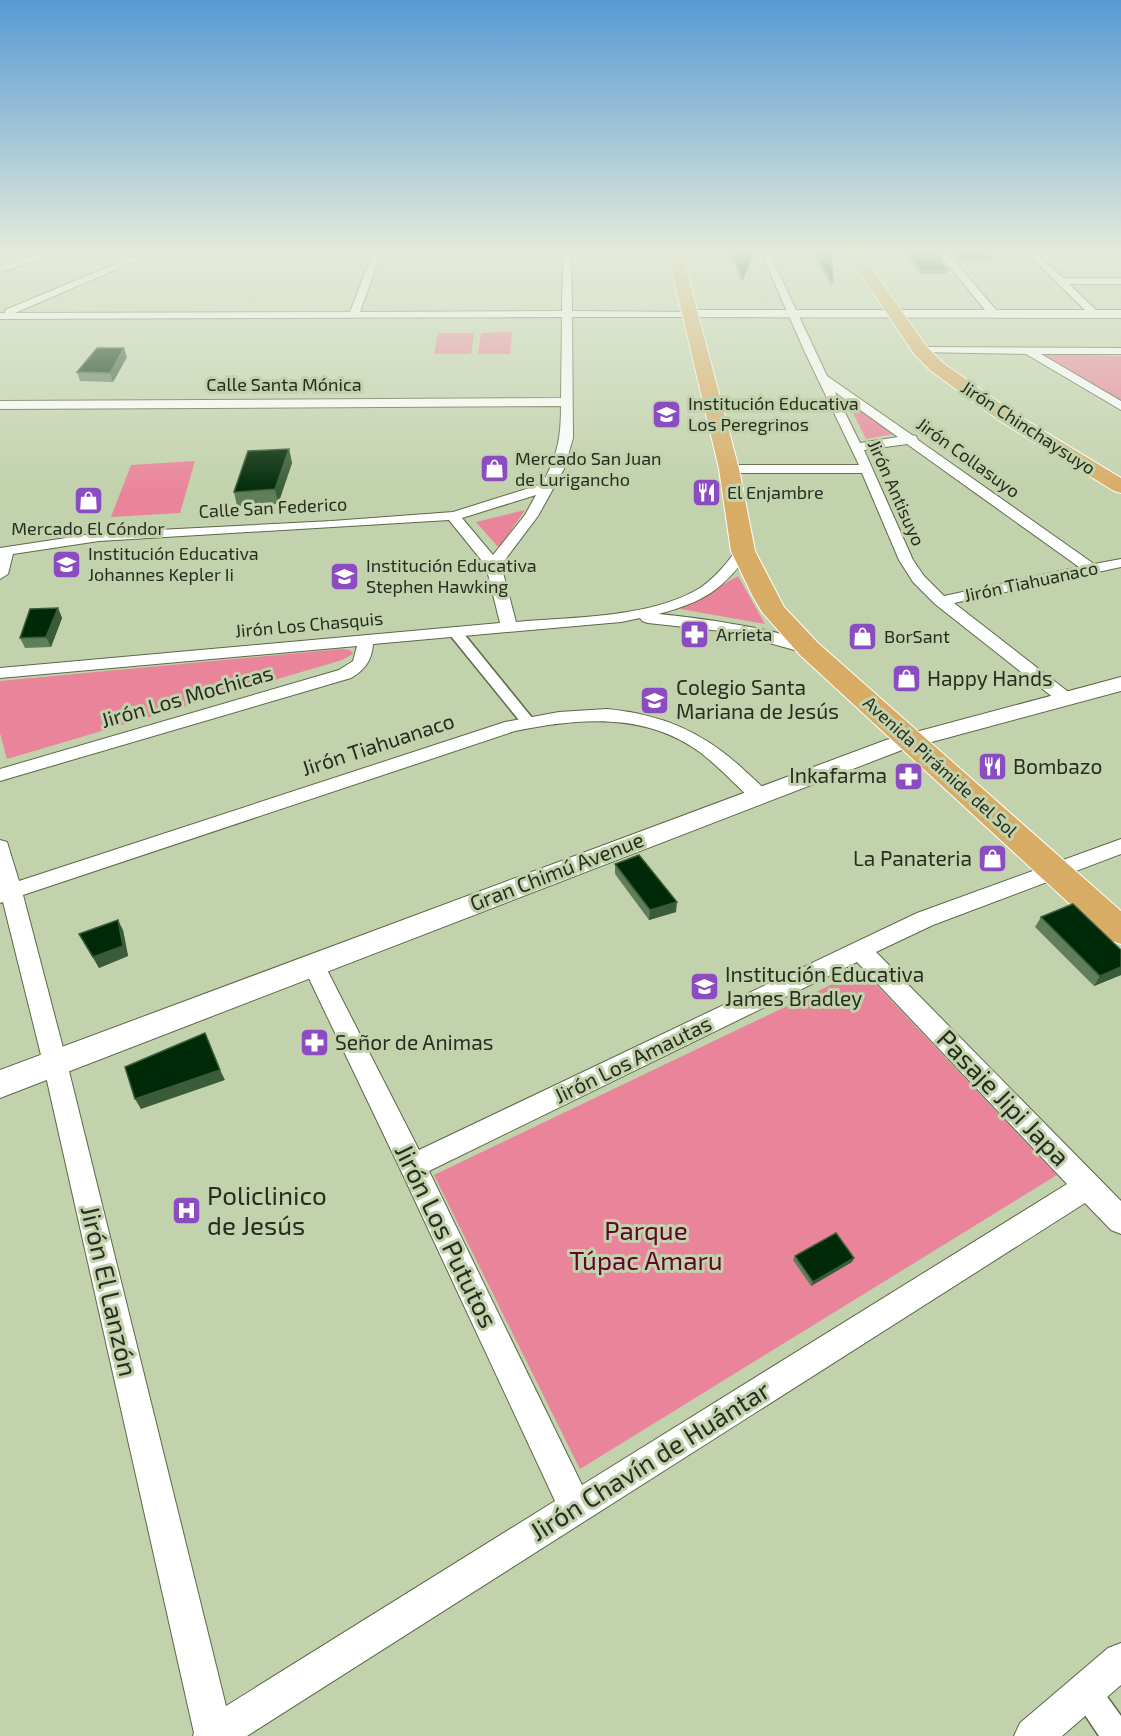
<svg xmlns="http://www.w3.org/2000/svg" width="1121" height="1736" font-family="'Exo 2',sans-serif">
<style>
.green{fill:#ea849b}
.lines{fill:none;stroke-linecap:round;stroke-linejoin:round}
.pedestrian-casing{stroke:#5b6947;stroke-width:3}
.minor-casing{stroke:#5b6947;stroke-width:2}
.tertiary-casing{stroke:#5b6947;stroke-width:2}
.primary-casing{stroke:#fff;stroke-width:2}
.pedestrian{fill:#fff;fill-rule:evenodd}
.minor{fill:#fff;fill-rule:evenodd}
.tertiary{fill:#fff;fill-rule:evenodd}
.primary{fill:#d9ac66;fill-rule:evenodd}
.wall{fill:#617e5a}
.shaded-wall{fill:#3a5c38}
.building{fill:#002a07;stroke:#3a5c38;stroke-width:1.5}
.labels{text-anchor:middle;stroke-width:6;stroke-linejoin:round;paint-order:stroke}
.far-street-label{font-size:18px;fill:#282e1f;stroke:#c2d2ac}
.far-poi-label{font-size:18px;fill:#282e1f;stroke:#c2d2ac;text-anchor:start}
.poi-label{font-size:21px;fill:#282e1f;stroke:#c2d2ac;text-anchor:start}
.street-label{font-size:21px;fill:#282e1f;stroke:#c2d2ac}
.near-street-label{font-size:26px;fill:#282e1f;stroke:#c2d2ac}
.near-poi-label{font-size:26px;fill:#282e1f;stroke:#c2d2ac;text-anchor:start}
.near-park-label{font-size:26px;fill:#630429;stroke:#c2d2ac}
</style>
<rect width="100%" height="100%" fill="#c2d2ac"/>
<!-- green -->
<g class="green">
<path d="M512,332l-2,22h-32l3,-21z"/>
<path d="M438,333h36l-3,21h-37z"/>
<path d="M1042,354l79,2v46l-73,-41z"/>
<path d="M846,399l48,35 -28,5z"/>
<path d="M195,461l-15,52 -69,4 20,-52z"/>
<path d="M525,510l-26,38 -23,-26z"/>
<path d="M738,576l27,48 -85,-15z"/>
<path d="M342,649l8,1 3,4 -11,6 -335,99 -7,-26v-52z"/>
<path d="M862,970l195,205 -477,294 -146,-294z"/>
</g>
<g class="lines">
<defs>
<g id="pedestrian">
<path d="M455,628l5,1 73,90 2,3 -2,3h-10l-73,-90 -1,-3z"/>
<path d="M1085,1675l10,5 26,36v20h-22l-24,-36 -5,-10 5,-10z"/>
</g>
<g id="minor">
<path d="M57,250h14l-71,22v-6z"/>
<path d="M149,250h12l-146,63 335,-1 24,-62h8l-22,62 202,-1 1,-61h8l1,61 122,1v4l-4,1h-118l1,121 -9,31 -26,47 -37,49 15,57c56,-5 135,-4 184,-34 16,-11 27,-25 38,-40l5,-1 7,4c-25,38 -48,52 -92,63 26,2 145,17 159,35l-8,5 -79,-22 -82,-9 -6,-2 -2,-3 -19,4 -248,22c-1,16 -8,26 -22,34l-351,103v-12l339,-99 14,-9 4,-15 -357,32v-10l500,-45 -14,-57 -37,-46 -350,21 -86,13 -5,20 -8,5v-31l99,-15 233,-12 121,-9 89,-28c16,-28 19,-48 19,-78l-561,3v-8l561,-3 1,-81 -562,2v-6h5v-3zM536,495l-11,20 -32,40 -31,-37z"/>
<path d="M760,250h8l59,126 85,59 4,1 2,4 176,124 27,-5v8l-167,36 117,91 3,4 -3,4h-12l-124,-98 -22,-22 -14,-22 -37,-87h-133l-7,-4 7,-4h130l-55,-115zM835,392l63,45 -38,6zM907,444l172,123 -135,29 -20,-20 -11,-16 -49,-110z"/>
<path d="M936,250h9l53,62v4h-8z"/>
<path d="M1024,250h97v5h-83l25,23h58v6h-52l31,30 -9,2z"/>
<path d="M920,347l201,1v6h-80l80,47v9l-95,-56 -110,-2 -1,-2z"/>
<path d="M607,709c54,5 96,23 135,59 9,9 20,17 27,27l-3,5 -7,2 -7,-2c-17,-16 -33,-33 -51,-47 -55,-41 -122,-35 -186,-22l-492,164 44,168 159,643 329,-205 -152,-326 -100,-209 3,-6 8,-3 8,3 97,190 498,-237 204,-74v15l-188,71 -57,27 245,249v33l-10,-4 -26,-27 -838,533h-54l1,-3 -151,-670 -40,-161 -3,1v-63l7,2 12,39 486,-159 54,-10zM857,962l210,222 -485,301 -153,-314z"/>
<path d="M1121,1643v42l-59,51h-48l6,-13 88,-75z"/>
</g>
<g id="tertiary">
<path d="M690,310h431v8l-436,-1 -1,-3 1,-3z"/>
<path d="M1121,677v14l-219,59 -902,348v-28l886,-330z"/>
</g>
<g id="primary">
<path d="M667,250h14l58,219 16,82 29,56 34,36 303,268v33l-12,-4 -309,-285 -38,-43 -9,-15 -22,-46 -12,-82z"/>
<path d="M845,250h14l67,96 17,17 71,50 107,65v15l-7,-2 -114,-70 -69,-50 -17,-17z"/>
</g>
</defs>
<!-- pedestrian casing -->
<use href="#pedestrian" class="pedestrian-casing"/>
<!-- minor casing -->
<use href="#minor" class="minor-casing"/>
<!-- tertiary casing -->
<use href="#tertiary" class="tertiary-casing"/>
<!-- primary casing -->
<use href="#primary" class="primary-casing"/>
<!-- pedestrian -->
<use href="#pedestrian" class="pedestrian"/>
<!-- minor -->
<use href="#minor" class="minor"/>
<!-- tertiary -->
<use href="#tertiary" class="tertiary"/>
<!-- primary -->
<use href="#primary" class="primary"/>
</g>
<!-- wall -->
<g class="wall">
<path d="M728,250h28l-14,32z"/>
<path d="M809,250h22l1,36z"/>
<path d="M903,250h36l4,8 -1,3h-1l7,9 -1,4h-27z"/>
<path d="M947,250h41l4,8 -1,4h-33z"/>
<path d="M127,357l-14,25 -33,-1 -3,-9z"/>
<path d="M289,449l3,14 -14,41 -41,2 -3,-14z"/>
<path d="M58,608l4,10 -11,29 -26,1 -5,-10z"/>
<path d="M615,864l61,48 -27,8 -34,-46z"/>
<path d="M1041,917l80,33v25l-27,11 -59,-59z"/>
<path d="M123,930l5,26 -29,12 -20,-34z"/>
<path d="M795,1256l59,2 -2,4 -41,24 -18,-26z"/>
</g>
<!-- shaded-wall -->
<g class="shaded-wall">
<path d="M755,250h1l-14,32 1,-4z"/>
<path d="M124,348l3,9 -14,25 -3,-9z"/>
<path d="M289,449l3,14 -14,41 -3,-15z"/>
<path d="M58,608l4,10 -11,29 -5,-10z"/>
<path d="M677,902l-1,10 -27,8 1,-10z"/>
<path d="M118,920l5,10 5,26 -29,12 -6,-11z"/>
<path d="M1121,967v8l-27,11 6,-10z"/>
<path d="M220,1070l5,10 -84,29 -6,-10z"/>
<path d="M854,1258l-2,4 -41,24 2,-4z"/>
</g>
<!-- building -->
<g class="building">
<path d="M730,250h25l-12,28z"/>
<path d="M812,250h19l2,32z"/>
<path d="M906,250h33l4,8h-5l10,12h-27z"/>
<path d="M951,250h37l4,8h-33z"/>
<path d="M97,348h27l-14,25 -33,-1z"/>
<path d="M289,449l-14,40 -41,3 14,-41z"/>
<path d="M58,608l-12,29 -26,1 10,-29z"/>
<path d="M639,855l38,47 -27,8 -35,-46z"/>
<path d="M1073,904l48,46v17l-21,9 -59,-59z"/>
<path d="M118,920l5,26 -30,11 -14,-23z"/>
<path d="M205,1033l15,37 -85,29 -10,-32z"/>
<path d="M836,1233l18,25 -41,24 -18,-26z"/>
</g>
<!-- sky -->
<linearGradient id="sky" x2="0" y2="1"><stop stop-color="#579ad4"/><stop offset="0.51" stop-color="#e4ebda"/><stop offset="1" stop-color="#e4ebda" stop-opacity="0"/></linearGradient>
<rect width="1121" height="493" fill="url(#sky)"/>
<!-- icons -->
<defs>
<symbol id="school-square" viewBox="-11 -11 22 22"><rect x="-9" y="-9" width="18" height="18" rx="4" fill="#8c4cc1" stroke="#c2d2ac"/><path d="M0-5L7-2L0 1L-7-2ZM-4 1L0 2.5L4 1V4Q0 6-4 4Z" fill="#fff"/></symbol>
<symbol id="shop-square" viewBox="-11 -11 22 22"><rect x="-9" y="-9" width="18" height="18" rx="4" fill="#8c4cc1" stroke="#c2d2ac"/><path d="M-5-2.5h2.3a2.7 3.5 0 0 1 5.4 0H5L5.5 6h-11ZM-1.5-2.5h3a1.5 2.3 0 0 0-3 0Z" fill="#fff"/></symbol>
<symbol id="restaurant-square" viewBox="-11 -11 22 22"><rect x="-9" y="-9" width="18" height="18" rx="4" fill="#8c4cc1" stroke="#c2d2ac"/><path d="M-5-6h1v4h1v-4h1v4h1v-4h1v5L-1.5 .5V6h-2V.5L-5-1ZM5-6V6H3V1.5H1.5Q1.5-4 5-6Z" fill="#fff"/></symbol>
<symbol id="pharmacy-square" viewBox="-11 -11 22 22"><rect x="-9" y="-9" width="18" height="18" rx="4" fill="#8c4cc1" stroke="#c2d2ac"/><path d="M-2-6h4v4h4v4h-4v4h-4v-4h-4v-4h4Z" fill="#fff"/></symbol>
<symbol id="hospital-square" viewBox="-11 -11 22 22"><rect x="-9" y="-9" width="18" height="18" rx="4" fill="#8c4cc1" stroke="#c2d2ac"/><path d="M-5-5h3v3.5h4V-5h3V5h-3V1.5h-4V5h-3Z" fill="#fff"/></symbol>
</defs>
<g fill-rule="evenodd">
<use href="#school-square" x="650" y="398" width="33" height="33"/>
<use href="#shop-square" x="478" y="452" width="33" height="33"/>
<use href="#restaurant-square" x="690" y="476" width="33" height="33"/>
<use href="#shop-square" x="72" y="484" width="33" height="33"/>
<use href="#school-square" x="50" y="548" width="33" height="33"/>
<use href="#school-square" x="328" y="560" width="33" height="33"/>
<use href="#pharmacy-square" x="678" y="618" width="33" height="33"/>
<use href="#shop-square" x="846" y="620" width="33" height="33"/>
<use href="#shop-square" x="890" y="662" width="33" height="33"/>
<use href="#school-square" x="638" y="684" width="33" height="33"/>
<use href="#restaurant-square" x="976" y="750" width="33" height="33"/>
<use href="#pharmacy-square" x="892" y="760" width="33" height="33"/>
<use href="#shop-square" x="976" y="842" width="33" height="33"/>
<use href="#school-square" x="688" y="970" width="33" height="33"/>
<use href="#pharmacy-square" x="298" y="1026" width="33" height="33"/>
<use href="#hospital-square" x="170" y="1194" width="33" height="33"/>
</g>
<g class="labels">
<!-- far-street labels -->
<g class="far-street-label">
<text x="284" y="391">Calle Santa Mónica</text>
<text transform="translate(1028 428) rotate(33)" y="6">Jirón Chinchaysuyo</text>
<text transform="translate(968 458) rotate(36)" y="6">Jirón Collasuyo</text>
<text transform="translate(896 493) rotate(66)" y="6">Jirón Antisuyo</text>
<text transform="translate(273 508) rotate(-3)" y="6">Calle San Federico</text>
<text transform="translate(1031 582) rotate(-12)" y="6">Jirón Tiahuanaco</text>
<text transform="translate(309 625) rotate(-5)" y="6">Jirón Los Chasquis</text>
<text transform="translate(940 767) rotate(42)" y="6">Avenida Pirámide del Sol</text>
</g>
<!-- far-poi labels -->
<g class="far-poi-label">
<text x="688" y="410">Institución Educativa<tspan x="688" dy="21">Los Peregrinos</tspan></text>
<text x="515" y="465">Mercado San Juan<tspan x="515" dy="21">de Lurigancho</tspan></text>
<text x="727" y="499">El Enjambre</text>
<text x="88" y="535" text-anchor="middle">Mercado El Cóndor</text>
<text x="88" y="560">Institución Educativa<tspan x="88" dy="21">Johannes Kepler Ii</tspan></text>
<text x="366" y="572">Institución Educativa<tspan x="366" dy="21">Stephen Hawking</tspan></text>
<text x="716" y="641">Arrieta</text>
<text x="884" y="643">BorSant</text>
</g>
<!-- poi labels -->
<g class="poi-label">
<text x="927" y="686">Happy Hands</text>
<text x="676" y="695">Colegio Santa<tspan x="676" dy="24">Mariana de Jesús</tspan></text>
<text x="1013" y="774">Bombazo</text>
<text x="887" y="783" text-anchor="end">Inkafarma</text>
<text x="972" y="866" text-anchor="end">La Panateria</text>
<text x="725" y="982">Institución Educativa<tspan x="725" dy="24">James Bradley</tspan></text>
<text x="335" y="1050">Señor de Animas</text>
</g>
<!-- street labels -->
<g class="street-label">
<text transform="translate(187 697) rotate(-16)" y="7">Jirón Los Mochicas</text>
<text transform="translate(378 745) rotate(-18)" y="7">Jirón Tiahuanaco</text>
<text transform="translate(557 872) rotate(-21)" y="7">Gran Chimú Avenue</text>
<text transform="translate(633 1060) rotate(-26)" y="7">Jirón Los Amautas</text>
</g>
<!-- near-street labels -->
<g class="near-street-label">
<text transform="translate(1003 1098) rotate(46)" y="9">Pasaje Jipi Japa</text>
<text transform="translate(446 1236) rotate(64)" y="9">Jirón Los Pututos</text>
<text transform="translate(109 1291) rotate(77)" y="9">Jirón El Lanzón</text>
<text transform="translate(650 1461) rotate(-32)" y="9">Jirón Chavín de Huántar</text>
</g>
<!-- near-poi labels -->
<g class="near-poi-label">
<text x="207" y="1205">Policlinico<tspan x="207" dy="30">de Jesús</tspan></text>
</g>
<!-- near-park labels -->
<g class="near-park-label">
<text x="646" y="1240">Parque<tspan x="646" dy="30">Túpac Amaru</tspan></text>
</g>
</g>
</svg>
